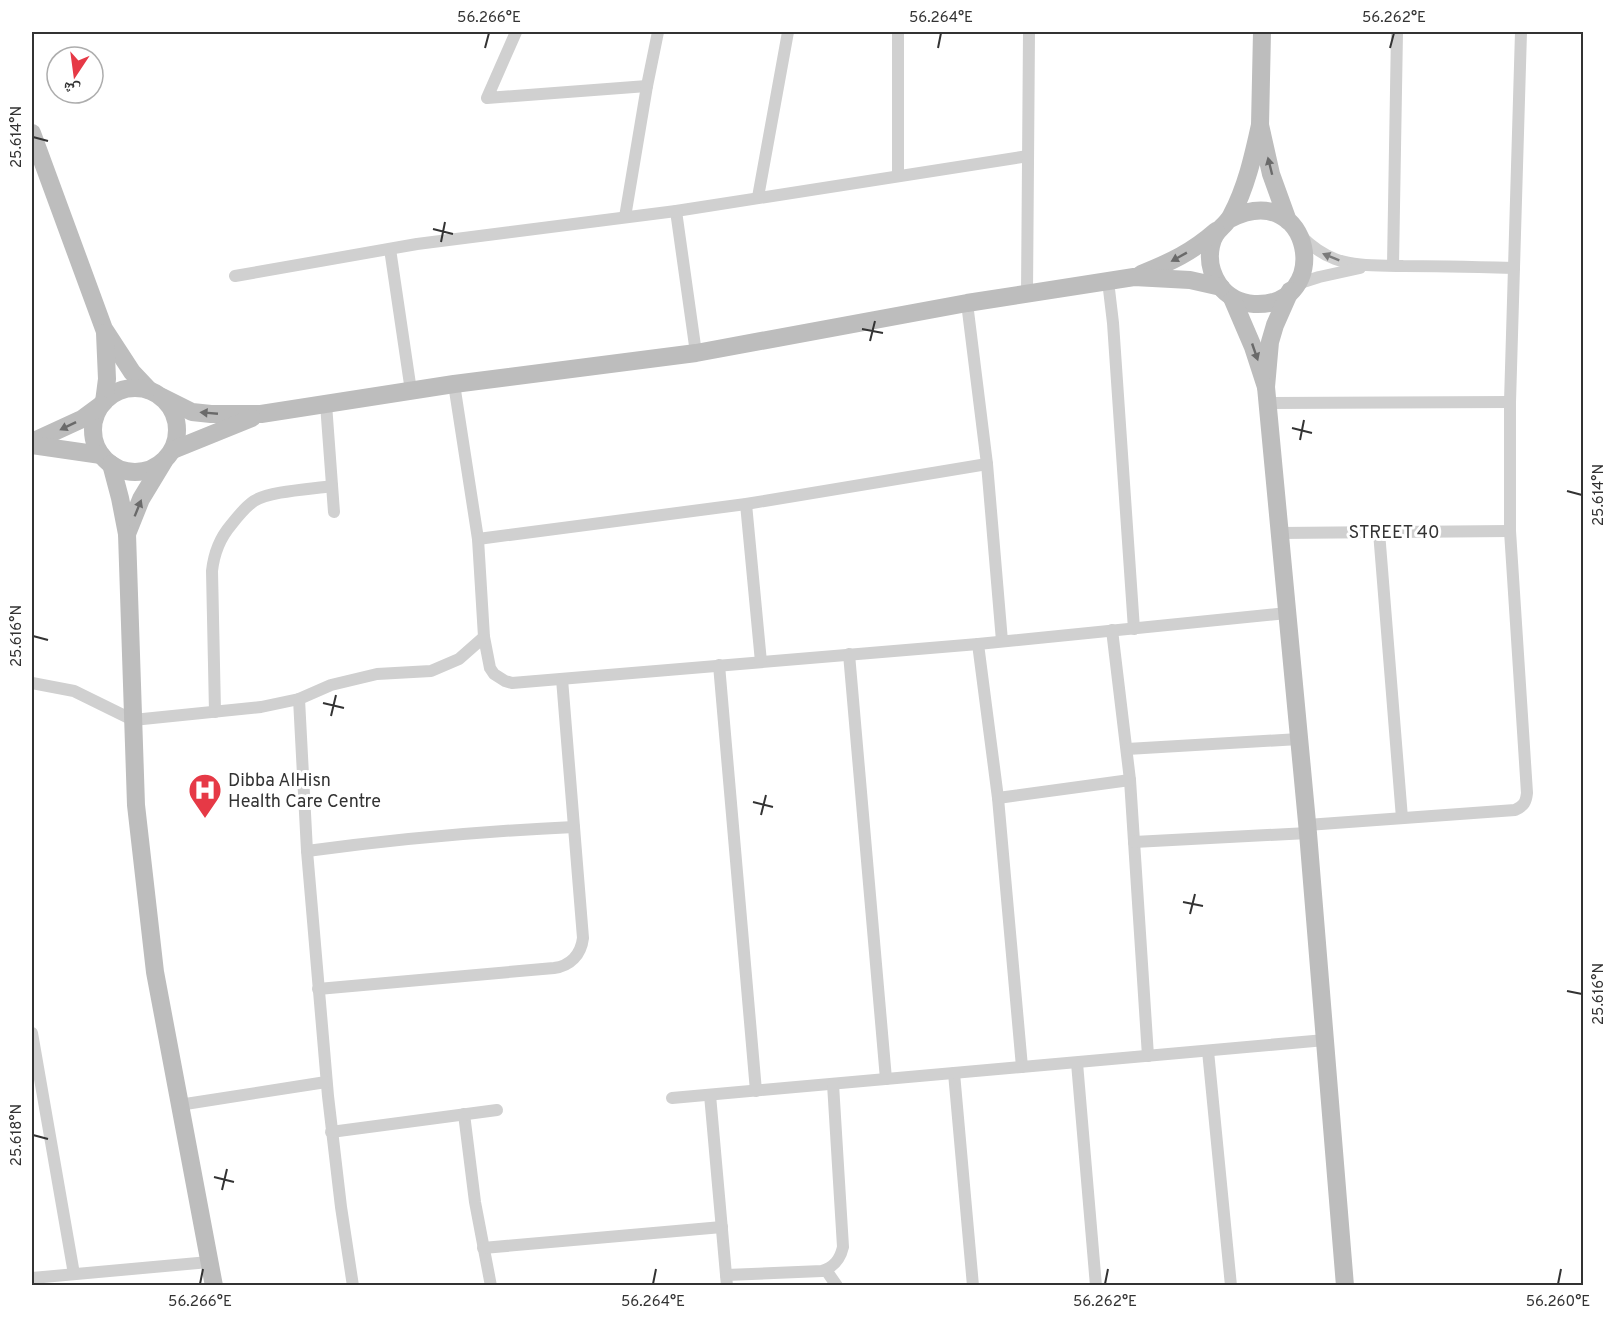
<svg xmlns="http://www.w3.org/2000/svg" width="1615" height="1317" font-family="Overpass,'Noto Naskh Arabic',sans-serif">
<style>
.lines{fill:none;stroke-linecap:round;stroke-linejoin:round}
.street{stroke:#d0d0d0;stroke-width:12}
.secondary{stroke:#bdbdbd;stroke-width:18}
.oneway{fill:#6a6a6a}
.oneway2{fill:#7a7a7a}
.ticks{fill:none;stroke:#333;stroke-width:2}
.labels{text-anchor:middle;stroke-width:6;stroke-linejoin:round;paint-order:stroke}
.street-label{font-size:18px;fill:#333;stroke:#fff}
.poi-label{font-size:18px;fill:#333;stroke:#fff;text-anchor:start}
.neatline{fill:none;stroke:#333;stroke-width:2}
.ticks-label{font-size:15px;text-anchor:middle;fill:#333}
</style>
<rect width="100%" height="100%" fill="#fff"/>
<g class="lines">
<!-- street -->
<g class="street">
<path d="M516,32l-29,66 160,-12"/>
<path d="M898,32v144"/>
<path d="M758,197l30,-165"/>
<path d="M676,211l20,142"/>
<path d="M625,217l22,-131 11,-54"/>
<path d="M1301,236c10,10 21,18 34,23 21,8 46,6 68,7 37,0 74,1 111,2"/>
<path d="M390,249l21,142"/>
<path d="M1393,265l4,-233"/>
<path d="M235,276l182,-32 259,-33 352,-55"/>
<path d="M1108,281l5,42 21,306"/>
<path d="M1297,284l22,-7 41,-9"/>
<path d="M1027,293l2,-261"/>
<path d="M967,303l20,161 15,177"/>
<path d="M454,384l24,155 6,98 6,31 4,6 11,7 7,2 466,-39 309,-31"/>
<path d="M1267,403l243,-1"/>
<path d="M326,404l8,108"/>
<path d="M746,504l15,158"/>
<path d="M1379,532l23,286"/>
<path d="M1279,533l231,-2"/>
<path d="M478,539l268,-35 241,-40"/>
<path d="M1112,630l18,150 18,276"/>
<path d="M978,644l20,154 24,269"/>
<path d="M849,654l37,425"/>
<path d="M719,665l37,426"/>
<path d="M32,683l42,8 59,29 128,-13 38,-8 32,-14 46,-11 54,-3 28,-12 25,-22"/>
<path d="M299,699l8,152 21,245 13,111 12,79"/>
<path d="M215,712l-3,-141c2,-18 7,-32 19,-46 7,-9 14,-18 23,-24 15,-10 59,-12 78,-15"/>
<path d="M1127,749l172,-10"/>
<path d="M998,798l132,-18"/>
<path d="M1307,825l208,-15c9,-4 11,-8 12,-17l-17,-262v-129l11,-370"/>
<path d="M1134,842l174,-9"/>
<path d="M307,851c89,-12 177,-20 267,-24"/>
<path d="M318,989l236,-21c16,-2 27,-13 29,-30l-21,-259"/>
<path d="M32,1033l42,241"/>
<path d="M1208,1051l23,235"/>
<path d="M1077,1063l19,223"/>
<path d="M954,1073l19,213"/>
<path d="M710,1095l17,191"/>
<path d="M672,1098l653,-58"/>
<path d="M179,1105l147,-23"/>
<path d="M464,1114l11,88 16,84"/>
<path d="M331,1132l166,-22"/>
<path d="M483,1248l239,-21"/>
<path d="M826,1270l11,16"/>
<path d="M726,1275l96,-4c12,-4 18,-11 21,-24l-10,-163"/>
<path d="M32,1278l177,-16"/>
</g>
<!-- secondary -->
<g class="secondary">
<path d="M1260,125l2,-93"/>
<path d="M32,133l72,196 28,43 17,18"/>
<path d="M1230,219c83,-42 104,89 24,85 -14,-1 -27,-8 -35,-19 -8,-12 -11,-25 -8,-39 3,-16 13,-18 20,-30 15,-28 22,-59 29,-91l11,49 17,47"/>
<path d="M1141,274c30,-12 51,-22 75,-43"/>
<path d="M1232,298l21,49 13,40 4,-45 5,-17 15,-34"/>
<path d="M1266,387l42,446 37,453"/>
<circle cx="135" cy="430" r="42"/>
<path d="M162,397l30,15 19,2h50l193,-30 242,-31 271,-50 167,-26 56,3 31,7"/>
<path d="M104,402l3,-23 -2,-46"/>
<path d="M32,442l50,-23 19,-14"/>
<path d="M32,445l69,10"/>
<path d="M173,450l79,-32"/>
<path d="M111,464l9,34 7,36 14,-35 23,-38"/>
<path d="M127,534l9,271 19,167 59,314"/>
</g>
</g>
<!-- one-way arrows -->
<defs><path id="oneway-solid" d="M-6-.8H1V-3.2L6.5 0L1 3.2V.8H-6Z" transform="scale(1.5)"/></defs>
<g class="oneway">
<use href="#oneway-solid" transform="translate(1270 166) rotate(-104)"/>
<use href="#oneway-solid" transform="translate(1179 257) rotate(151)"/>
<use href="#oneway-solid" transform="translate(1255 352) rotate(71)"/>
<use href="#oneway-solid" transform="translate(209 413) rotate(-175)"/>
<use href="#oneway-solid" transform="translate(68 426) rotate(154)"/>
<use href="#oneway-solid" transform="translate(138 508) rotate(-68)"/>
</g>
<use class="oneway2" href="#oneway-solid" transform="translate(1331 257) rotate(-158)"/>
<!-- ticks -->
<path class="ticks" d="M485,48l4,-15M938,48l3,-15M1390,48l4,-15M33,137l15,4M433,229l20,5M441,242l4,-20M862,329l21,4M870,341l5,-20M1292,428l20,5M1300,440l4,-20M1567,491l15,4M33,636l15,4M323,703l21,5M331,716l5,-21M753,802l20,5M761,815l5,-20M1183,902l20,4M1190,914l5,-20M1567,991l15,3M33,1135l15,4M214,1177l20,5M222,1190l5,-21M200,1284l3,-15M653,1284l3,-15M1105,1284l3,-15M1558,1284l3,-15"/>
<!-- icons -->
<defs>
<symbol id="hospital-pin" viewBox="-11 -11 22 30"><path d="M0 17L-7.5 6A9.5 9.5 0 1 1 7.5 6Z" fill="#e63946" stroke="#fff"/><path d="M-5-5h3v3.5h4V-5h3V5h-3V1.5h-4V5h-3Z" fill="#fff"/></symbol>
</defs>
<g fill-rule="evenodd">
<use href="#hospital-pin" x="186" y="771" width="38" height="52"/>
</g>
<g class="labels">
<!-- street labels -->
<g class="street-label">
<text x="1394" y="538">STREET 40</text>
</g>
<!-- poi labels -->
<g class="poi-label">
<text x="228" y="786">Dibba AlHisn<tspan x="228" dy="21">Health Care Centre</tspan></text>
</g>
</g>
<!-- border -->
<rect width="1615" height="1317" fill="none" stroke="#ffffff" stroke-width="66"/>
<!-- north arrow -->
<g transform="translate(75 75) rotate(193)"><circle r="28" fill="#ffffff" stroke="#adadad" stroke-width="1.5"/>
<path d="M0-4.5L10 22L0 15L-10 22Z" fill="#e63946"/>
<text y="-9" font-size="16" font-weight="bold" text-anchor="middle" fill="#333333">ش</text>
</g>
<rect x="33" y="33" width="1549" height="1251" class="neatline"/>
<g class="ticks-label">
<text x="489" y="22">56.266°E</text>
<text x="941" y="22">56.264°E</text>
<text x="1394" y="22">56.262°E</text>
<text transform="translate(16 137) rotate(-90)" y="5">25.614°N</text>
<text transform="translate(1598 495) rotate(-90)" y="5">25.614°N</text>
<text transform="translate(16 636) rotate(-90)" y="5">25.616°N</text>
<text transform="translate(1598 994) rotate(-90)" y="5">25.616°N</text>
<text transform="translate(16 1135) rotate(-90)" y="5">25.618°N</text>
<text x="200" y="1306">56.266°E</text>
<text x="653" y="1306">56.264°E</text>
<text x="1105" y="1306">56.262°E</text>
<text x="1558" y="1306">56.260°E</text>
</g>
</svg>
